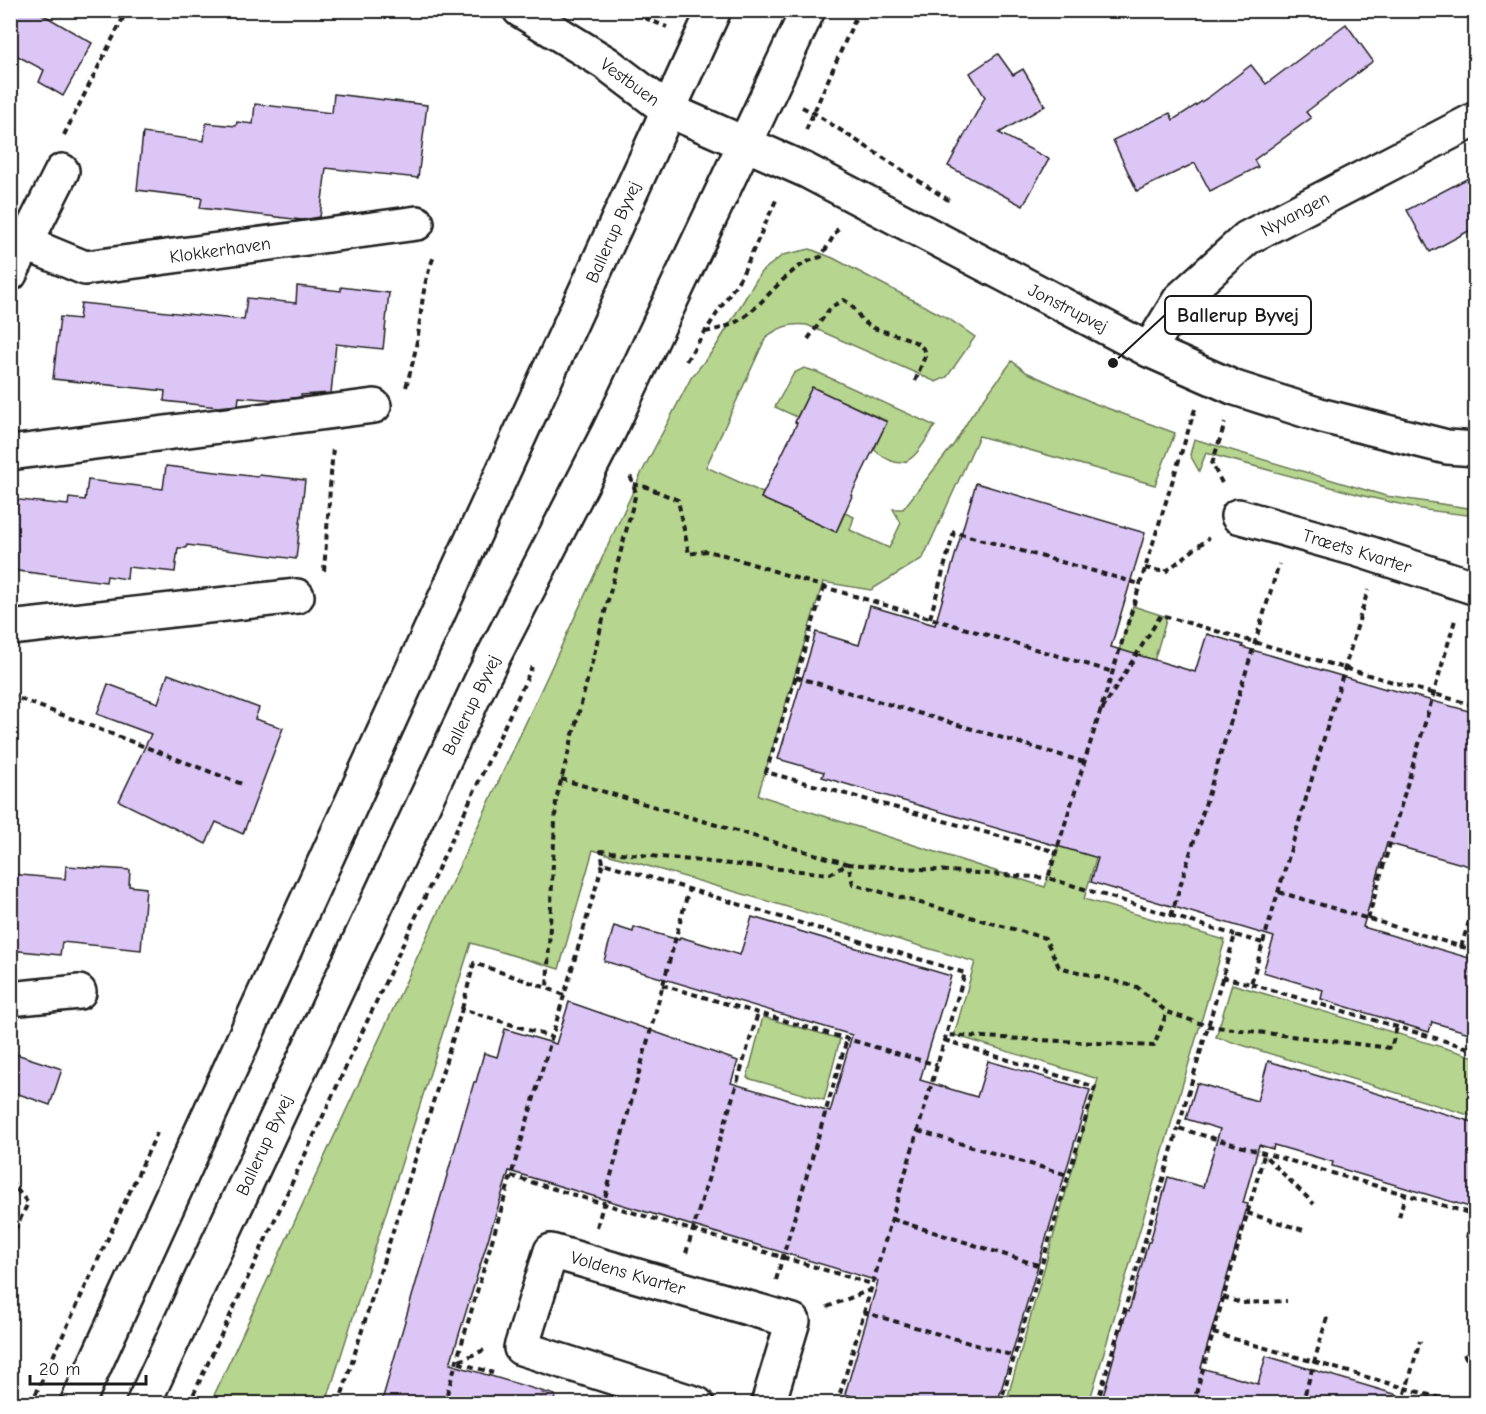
<svg xmlns="http://www.w3.org/2000/svg" width="1486" height="1414" font-family="'Comic Neue',sans-serif">
<style>
.green{fill:#b6d68f;stroke:#697956;stroke-width:1.5}
.building{fill:#dcc6f6;stroke:#1c1c1c;stroke-width:1.5}
.lines{fill:none;stroke-linecap:round;stroke-linejoin:round}
.minor-casing{stroke:#1c1c1c;stroke-width:38}
.tertiary-casing{stroke:#1c1c1c;stroke-width:38}
.secondary-casing{stroke:#1c1c1c;stroke-width:38}
.path{stroke:#1c1c1c;stroke-width:4;stroke-dasharray:6 4.5;stroke-linecap:butt}
.minor{stroke:#fff;stroke-width:33}
.tertiary{stroke:#fff;stroke-width:33}
.secondary{stroke:#fff;stroke-width:33}
.labels{text-anchor:middle;stroke-width:4.5;stroke-linejoin:round;paint-order:stroke}
.street-label{font-size:18px;fill:#1c1c1c;stroke:#fff}
.leader{fill:none;stroke:#1c1c1c;stroke-width:2}
.callout-dot{fill:#1c1c1c;stroke:#fff;stroke-width:2}
.callout{fill:#fff;stroke:#1c1c1c;stroke-width:2}
.callout-label{font-size:20px;text-anchor:middle;font-weight:bold;fill:#1c1c1c}
</style>
<rect width="100%" height="100%" fill="#fff"/>
<filter id="ink" filterUnits="userSpaceOnUse"><feTurbulence type="fractalNoise" baseFrequency=".0167" numOctaves="2"/><feDisplacementMap in="SourceGraphic" scale="12" xChannelSelector="R" yChannelSelector="G"/><feConvolveMatrix kernelMatrix="1 2 1 2 8 2 1 2 1" color-interpolation-filters="sRGB"/></filter>
<g filter="url(#ink)">
<!-- green -->
<g class="green">
<path d="M810,249l23,9 116,61 26,18 -28,40 -11,5 -129,-57c-17,-2 -27,2 -41,12l-60,130 57,26 -2,5 75,34 9,-19 9,4 -4,13 39,18 12,-25 -8,-14h10l51,-65 17,-28 41,-55 14,11 70,32 79,29 -20,52 -176,-49 -56,122 -52,32 -48,-8 -65,213 287,92 88,-281 34,11 -83,282 141,41 -136,463h-83l92,-324 -144,-44 21,-73 -382,-112 -34,119 -88,-26 -145,460 -116,1 432,-932 49,-94 24,-30 46,-76 22,-17z"/>
<path d="M804,368l13,4 118,54c-9,12 -22,42 -40,36 -8,-2 -15,-8 -21,-12l13,-29 -75,-33 -15,29 -22,-10 19,-34z"/>
<path d="M1194,439l192,57 89,13v7l-49,-6 -62,-14 -158,-43 -7,18 -9,-16z"/>
<path d="M1232,984l243,73v60l-259,-80z"/>
<path d="M763,1017l77,22 -16,61 -77,-22z"/>
</g>
<!-- building -->
<g class="building">
<path d="M10,10h25l57,33 -29,53 -24,-14 5,-12 -34,-18z"/>
<path d="M1346,24l27,37 -67,51 5,6 -57,42 4,7 -48,24 -15,-28 -58,28 -24,-51 57,-27 3,7 36,-23 42,-32 15,19z"/>
<path d="M998,54l15,21 10,-6 22,37 -46,27 50,26 -26,47 -75,-40 37,-69 -15,-24z"/>
<path d="M334,94l93,11 -9,73 -92,-10 -6,49 -18,3 -102,-12 2,-10 -65,-8 6,-57 61,8 2,-18 30,3 1,-4 16,2 2,-20 77,9z"/>
<path d="M1476,174v53l-46,25 -23,-42z"/>
<path d="M297,286l44,5v-4l48,6 -6,56 -47,-5 -5,49 -30,2v2l-24,3 -38,-3 -1,8 -20,2 -54,-6 1,-10 -112,-12 7,-62 19,2 2,-16 163,17 3,-22 49,5z"/>
<path d="M812,387l75,35 -36,73 1,1 -16,36 -75,-34 36,-75 -2,-1z"/>
<path d="M166,466l92,11 1,-2 46,5 -9,79 -109,-14 -1,3h-8l-3,24 -47,-5 -1,12 -20,-3 -1,6 -96,-12v-71l58,6 1,-7 16,2 3,-20 75,9z"/>
<path d="M976,483l169,50 -34,114 84,25 12,-38 36,11 -1,2 144,42v-1l90,25v155l-89,-25 -24,84 113,33v75l-44,-13 -3,10 -108,-33 2,-9 -60,-18 11,-35 -183,-55 7,-24 -276,-81 2,-5 -46,-13 38,-127 43,13 11,-39 65,19z"/>
<path d="M168,674l91,34 -4,11 28,9 -40,106 -27,-12 -10,22 -87,-43 32,-67 -54,-20 11,-30 50,19z"/>
<path d="M66,866l64,4 -1,16 17,2 -5,62 -79,-8 -2,13 -50,-5v-76l55,5z"/>
<path d="M752,917l199,59 -31,104 57,17 11,-36 102,29 -93,314h-119l-33,-10 33,-113 -369,-110 -59,193 105,31 -1,9h-173l93,-322h2l8,-29 13,4 8,-28 51,15 13,-42 169,59 -7,22 99,29 22,-77 -248,-74 10,-35 19,6 1,-5 45,13 1,-3 60,18z"/>
<path d="M10,1052l52,17 -12,36 -40,-14z"/>
<path d="M1268,1061l208,62v86l-144,-43 1,-4 -59,-17 -1,4 -14,-4 -16,58 5,1 -47,164 57,16 8,-28 132,39 -1,9h-296l17,-63 9,-31 2,1 19,-69h2l18,-65 35,10 17,-58 -34,-10 11,-36 60,18z"/>
</g>
<g class="lines">
<defs>
<g id="minor">
<path d="M27,244l58,24 332,-45"/>
<path d="M10,274l52,-103"/>
<path d="M1149,350l31,-51 67,-61 229,-119"/>
<path d="M10,453l364,-47"/>
<path d="M1238,516l118,33 120,39"/>
<path d="M10,628l287,-32"/>
<path d="M10,999l69,-7"/>
<path d="M697,1404l-176,-56 30,-97 242,70 -25,83"/>
</g>
<path id="tertiary" d="M520,10l86,53 62,47 137,60 344,180 86,38 88,28 124,31 29,2"/>
<g id="secondary">
<path d="M77,1404l637,-1394"/>
<path d="M143,1404l339,-725 127,-248 199,-421"/>
</g>
</defs>
<!-- minor casing -->
<use href="#minor" class="minor-casing"/>
<!-- tertiary casing -->
<use href="#tertiary" class="tertiary-casing"/>
<!-- secondary casing -->
<use href="#secondary" class="secondary-casing"/>
<!-- path -->
<g class="path">
<path d="M625,10l42,17"/>
<path d="M802,107l12,6 136,88"/>
<path d="M806,130l53,-120"/>
<path d="M64,135l63,-125"/>
<path d="M705,332c14,-3 27,-6 39,-15 25,-18 45,-53 77,-60l18,-30"/>
<path d="M808,339l23,-32 13,-7c12,6 14,20 26,26 17,9 44,9 55,25v5l-11,28"/>
<path d="M686,361l56,-86 35,-77"/>
<path d="M406,387c4,-14 8,-28 10,-41 7,-35 4,-57 19,-92"/>
<path d="M1195,409l-147,469 187,57"/>
<path d="M1222,483l-10,-19 13,-41"/>
<path d="M633,484l13,3 32,13 11,54 17,-3 18,4 100,32 289,85"/>
<path d="M1145,568l20,4 44,-34"/>
<path d="M324,571l9,-124"/>
<path d="M824,587l-58,185 291,80"/>
<path d="M930,618l24,-86 186,52"/>
<path d="M796,677l288,85"/>
<path d="M10,695l232,89"/>
<path d="M1102,710l59,-95 315,91"/>
<path d="M561,779l287,85 5,20 192,54 14,29 78,20 30,25"/>
<path d="M603,863l-2,-12 229,23 18,-10 200,14"/>
<path d="M1279,892l197,59"/>
<path d="M1171,916l108,-352"/>
<path d="M1368,919l87,-299"/>
<path d="M1263,943l105,-353"/>
<path d="M1461,947l15,-48"/>
<path d="M1222,977l29,7 12,-41 -28,-8c-19,64 -38,129 -57,193l298,87"/>
<path d="M1251,984l225,66"/>
<path d="M662,985l275,80"/>
<path d="M564,995l-17,-7 9,-188 80,-307 -7,-21"/>
<path d="M462,1009l12,-46 73,25"/>
<path d="M944,1040l151,47 -95,317"/>
<path d="M918,1131l150,44"/>
<path d="M511,1176l361,108"/>
<path d="M10,1181l18,22 -18,37"/>
<path d="M1247,1213l60,18"/>
<path d="M1399,1217l6,-22"/>
<path d="M892,1219l149,47"/>
<path d="M597,1227l92,-338"/>
<path d="M1467,1238l5,-24"/>
<path d="M686,1253l72,-240"/>
<path d="M776,1280l71,-241"/>
<path d="M1223,1297l18,6 46,-2"/>
<path d="M827,1307l43,-17"/>
<path d="M863,1312l151,44"/>
<path d="M1213,1333l248,71"/>
<path d="M484,1350l-27,12 36,11"/>
<path d="M1464,1354l12,21"/>
<path d="M31,1404l126,-271"/>
<path d="M189,1404l343,-737"/>
<path d="M339,1404l123,-395 89,28"/>
<path d="M444,1404l159,-541 362,110 -19,62"/>
<path d="M540,1404l3,-11"/>
<path d="M837,1404l109,-369 208,11 13,-34 41,14 183,22 6,-21"/>
<path d="M1097,1404l81,-276"/>
<path d="M1193,1404l71,-249 50,49"/>
<path d="M1302,1404l26,-90"/>
<path d="M1402,1404l18,-63"/>
</g>
<!-- minor -->
<use href="#minor" class="minor"/>
<!-- tertiary -->
<use href="#tertiary" class="tertiary"/>
<!-- secondary -->
<use href="#secondary" class="secondary"/>
</g>
</g>
<g class="labels">
<!-- street labels -->
<g class="street-label">
<text transform="translate(630 82) rotate(36)" y="6">Vestbuen</text>
<text transform="translate(1295 214) rotate(-28)" y="6">Nyvangen</text>
<text transform="translate(613 232) rotate(-66)" y="6">Ballerup Byvej</text>
<text transform="translate(220 250) rotate(-8)" y="6">Klokkerhaven</text>
<text transform="translate(1068 308) rotate(27)" y="6">Jonstrupvej</text>
<text transform="translate(1357 551) rotate(17)" y="6">Træets Kvarter</text>
<text transform="translate(471 705) rotate(-64)" y="6">Ballerup Byvej</text>
<text transform="translate(264 1145) rotate(-65)" y="6">Ballerup Byvej</text>
<text transform="translate(628 1273) rotate(16)" y="6">Voldens Kvarter</text>
</g>
</g>
<!-- callouts -->
<path class="leader" d="M1113 363L1165 315"/>
<circle class="callout-dot" cx="1113" cy="363" r="6"/>
<rect class="callout" x="1165" y="296" width="146" height="38" rx="6"/>
<g class="callout-label">
<text x="1238" y="322">Ballerup Byvej</text>
</g>
<!-- margin -->
<rect width="1486" height="1414" fill="none" stroke="#fff" stroke-width="36"/>
<rect x="18" y="18" width="1450" height="1378" fill="none" stroke="#1c1c1c" stroke-width="2" filter="url(#ink)"/>
<!-- scale -->
<path d="M30 1375v9h116v-9" fill="none" stroke="#1c1c1c" stroke-width="3"/>
<text x="39" y="1375" font-size="18" fill="#1c1c1c" stroke="#ffffff" stroke-width="4.5" paint-order="stroke">20 m</text>
</svg>
